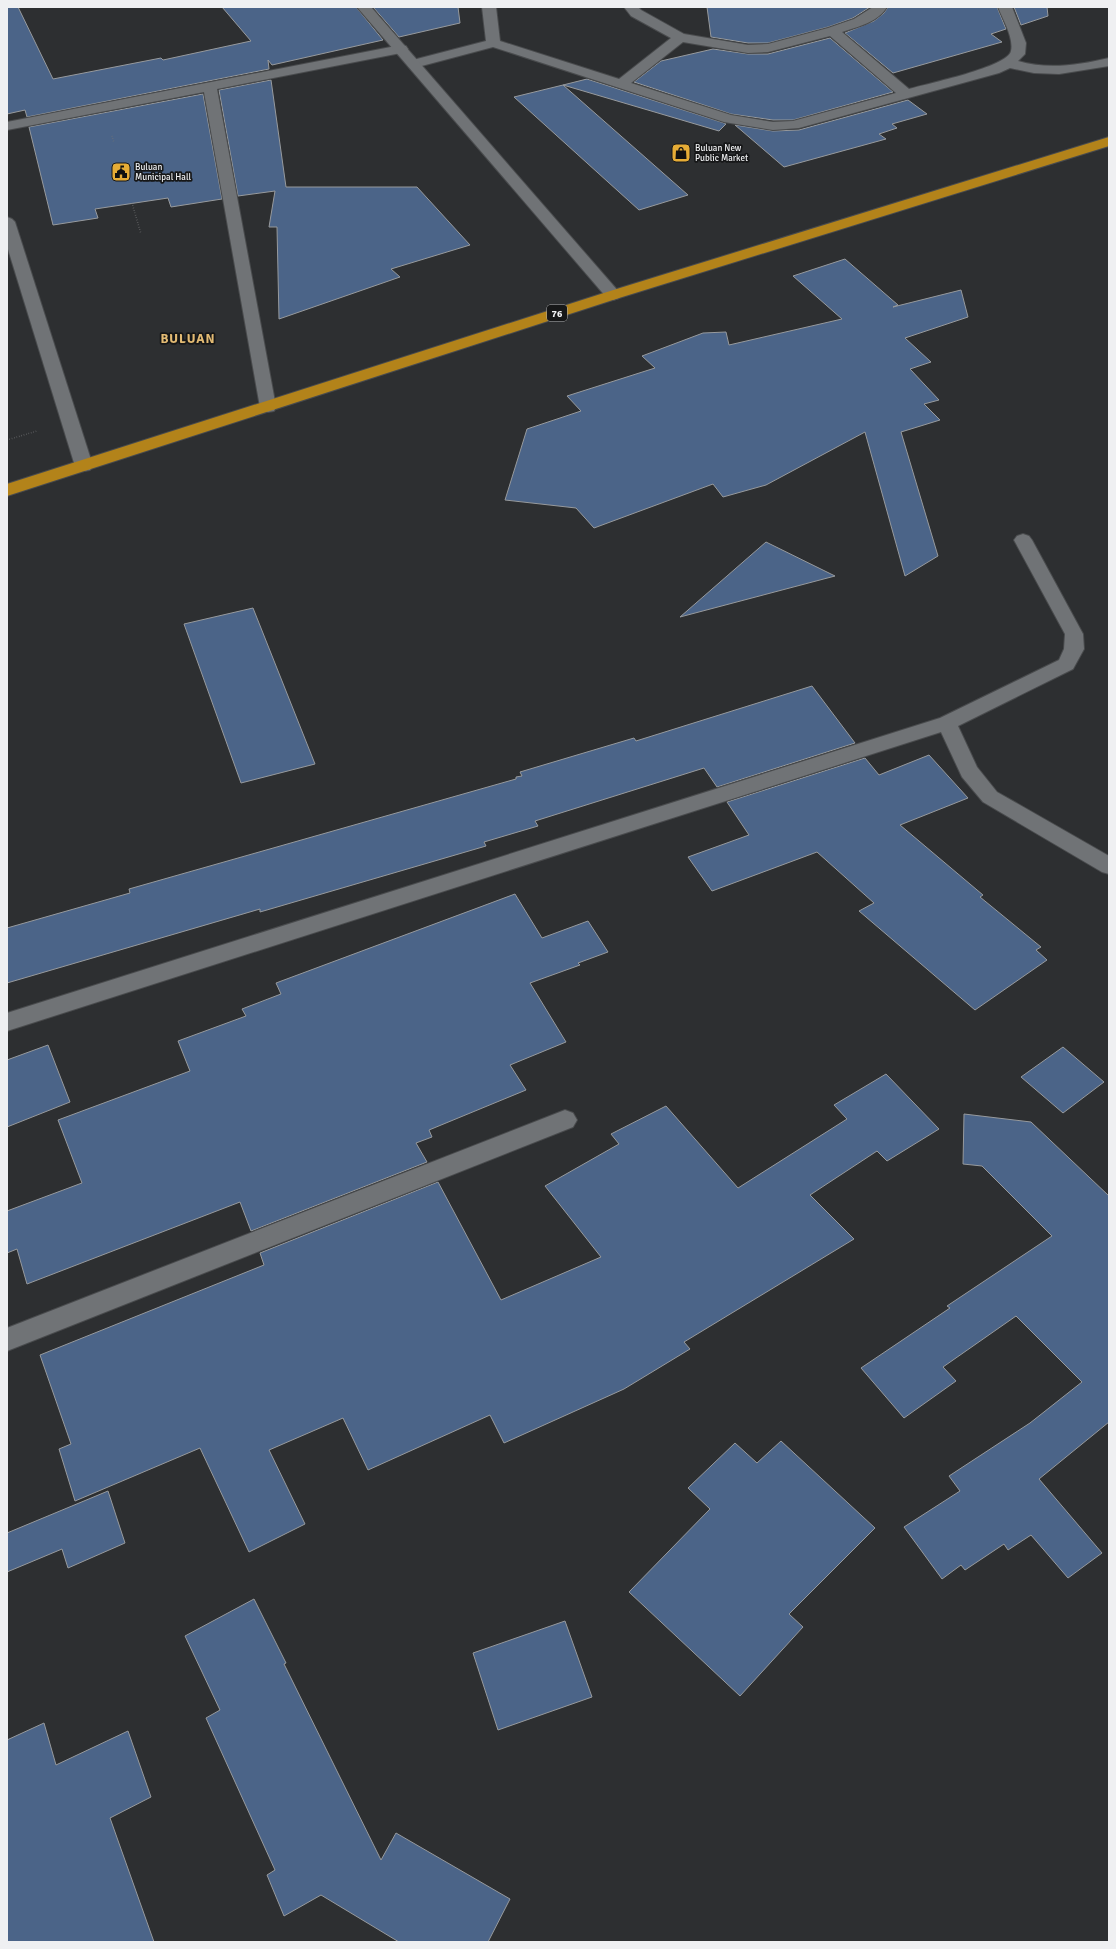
<svg xmlns="http://www.w3.org/2000/svg" width="1116" height="1949" font-family="Signika,sans-serif">
<style>
.building{fill:#4b6488;stroke:#979a9d}
.lines{fill:none;stroke-linecap:round;stroke-linejoin:round}
.lane-casing{stroke:#494b4d;stroke-width:2}
.street-casing{stroke:#494b4d;stroke-width:2}
.highway-casing{stroke:#494b4d;stroke-width:2}
.path{stroke:#727375;stroke-width:1.5;stroke-dasharray:0.5 2;stroke-linecap:butt}
.lane{fill:#707376;fill-rule:evenodd}
.street{fill:#707376;fill-rule:evenodd}
.highway{fill:#b3831a;fill-rule:evenodd}
.labels{text-anchor:middle;stroke-width:3.5;stroke-linejoin:round;paint-order:stroke}
.far-poi-label{font-size:9px;fill:#eff0f2;stroke:#161718;text-anchor:start}
.shield{fill:#161718;stroke:#aeafb1;stroke-width:1}
.shield-label{font-size:10px;font-weight:bold;fill:#eff0f2}
.far-district-label{font-size:13px;font-weight:bold;letter-spacing:1px;fill:#e2ba73;stroke:#161718}
</style>
<rect width="100%" height="100%" fill="#2d2f31"/>
<!-- building -->
<g class="building">
<path d="M7,7h11l35,72 108,-21 2,2 88,-19 -29,-34h134l27,33 -111,25 -4,-5 1,9 -242,48 -2,-7 -18,4z"/>
<path d="M373,7h85l2,16 -61,14z"/>
<path d="M707,7h163l-17,11 -25,9 -60,16h-20l-37,-6z"/>
<path d="M888,7h109l9,22 -15,5 11,8 -109,31 -48,-40 29,-12 10,-8z"/>
<path d="M1014,7h33l1,9 -27,9z"/>
<path d="M830,38l63,54 -100,28h-20l-42,-6 -97,-32 27,-21 52,-12 35,5h20z"/>
<path d="M587,79l137,44 2,1 -7,7 -156,-46z"/>
<path d="M271,80l15,107h131l53,58 -79,24 9,8 -121,42 -2,-92h-8l6,-36 -37,5 -19,-106z"/>
<path d="M563,85l125,110 -49,15 -125,-113z"/>
<path d="M203,94l19,105 -51,8 -3,-9 -73,11 3,9 -45,7 -24,-98z"/>
<path d="M908,100l19,14 -35,10 5,4 -18,6 7,5 -102,28 -49,-42 38,6 26,-1z"/>
<path d="M845,259l53,46 -5,2 68,-17 7,27 -63,21 26,24 -21,7 29,31 -15,4 16,16 -39,12 37,124 -33,20 -40,-144 -99,53 -43,12 -10,-13 -119,44 -18,-20 -71,-8 22,-71 54,-18 -14,-15 88,-28 -13,-12 61,-23 23,-1 3,13 113,-26 -49,-43z"/>
<path d="M766,542l69,34 -155,41z"/>
<path d="M253,608l62,156 -74,19 -57,-159z"/>
<path d="M812,686l43,57 -138,44 -13,-19 -169,53 3,5 -54,16 2,4 -226,66v-3l-253,74v-55l123,-35 -1,-4 387,-110v-2l6,-1 -2,-4 114,-34 2,3z"/>
<path d="M929,755l39,43 -68,27 83,70 -3,2 61,50 -5,3 11,10 -72,50 -116,-99 15,-8 -57,-51 -105,39 -24,-34 61,-22 -22,-33 138,-44 14,17z"/>
<path d="M515,894l27,44 46,-17 20,31 -30,11 2,2 -50,18 36,59 -56,23 16,25 -97,40 3,7 -16,6 11,19 -176,69 -11,-29 -213,82 -10,-35 -10,4v-42l75,-28 -24,-63 132,-49 -12,-30 68,-25 -4,-7 39,-15 -5,-11z"/>
<path d="M48,1045l22,57 -63,25v-67z"/>
<path d="M1063,1047l41,35 -41,31 -42,-36z"/>
<path d="M886,1074l53,55 -52,32 -10,-10 -67,44 44,44 -170,103 6,7 -66,40 -120,54 -14,-28 -122,55 -25,-52 -74,32 36,74 -56,28 -49,-104 -125,53 -16,-52 12,-5 -31,-89 224,-90 -4,-12 178,-71 63,118 100,-43 -56,-71 74,-42 -8,-10 55,-28 72,82 109,-69 -13,-14z"/>
<path d="M964,1114l67,8 78,74v226l-70,57 63,74 -34,25 -37,-43 -23,15 -4,-6 -39,26 -4,-5 -19,14 -38,-52 56,-36 -11,-15 81,-53 52,-41 -66,-66 -73,51 13,14 -52,37 -43,-50 89,-60 -3,-2 105,-70 -70,-70 -19,-2z"/>
<path d="M781,1441l94,87 -86,86 14,13 -63,69 -111,-104 81,-83 -22,-21 47,-45 22,20z"/>
<path d="M108,1491l17,52 -57,25 -6,-19 -55,23v-39z"/>
<path d="M254,1599l32,64 -2,1 97,196 15,-27 114,66 -22,43h-89l-78,-47 -37,21 -17,-41 8,-5 -69,-152 14,-8 -35,-74z"/>
<path d="M565,1621l27,76 -94,33 -25,-77z"/>
<path d="M44,1723l12,42 72,-34 23,66 -41,21 44,124h-147v-202z"/>
</g>
<g class="lines">
<defs>
<g id="lane">
<path d="M482,7h14l4,34 119,38 52,-41 -40,-22 -7,-9h14l3,3 43,24 64,11 20,-1 60,-16 26,-9 19,-12h14c-9,15 -29,20 -45,25l67,57c17,-5 99,-22 102,-38 3,-13 -8,-31 -13,-44h14l14,36 -1,11 -7,7c30,9 61,4 91,-3v8l-50,8 -25,-1 -24,-5 -11,5 -200,55 -26,2 -49,-8 -231,-75 -79,21 -5,-1 -2,-3 2,-3 77,-20zM830,36l66,57 -103,28 -20,1 -42,-7 -100,-32 52,-41 65,11 20,-1z"/>
<path d="M401,45l5,1 2,3 -2,3 -189,37 59,318 -2,4 -6,1 -6,-1 -2,-4 -56,-315 -197,38v-8z"/>
<path d="M7,217l5,2 3,3 78,244 -3,4 -6,1 -6,-1 -3,-4 -68,-220z"/>
</g>
<g id="street">
<path d="M357,7h14l248,285 2,3 -2,3 -6,2 -6,-2z"/>
<path d="M1023,534l6,2 3,4 51,94 1,15 -11,20 -115,57 19,41 20,25 112,64v18l-7,-2 -119,-70 -21,-25 -21,-45 -934,299v-18l933,-295 119,-58 5,-11 1,-15 -51,-94 3,-4z"/>
<path d="M565,1110l8,3 4,7 -4,7 -566,224v-23z"/>
</g>
<path id="highway" d="M1109,137v9l-490,152 -612,198v-12l600,-192z"/>
</defs>
<!-- lane casing -->
<use href="#lane" class="lane-casing"/>
<!-- street casing -->
<use href="#street" class="street-casing"/>
<!-- highway casing -->
<use href="#highway" class="highway-casing"/>
<!-- path -->
<g class="path">
<path d="M112,136l2,7"/>
<path d="M132,203l9,31"/>
<path d="M7,440l30,-9"/>
</g>
<!-- lane -->
<use href="#lane" class="lane"/>
<!-- street -->
<use href="#street" class="street"/>
<!-- highway -->
<use href="#highway" class="highway"/>
</g>
<!-- icons -->
<defs>
<symbol id="shop-square" viewBox="-11 -11 22 22"><rect x="-9" y="-9" width="18" height="18" rx="4" fill="#e6ac36" stroke="#161718"/><path d="M-5-2.5h2.3a2.7 3.5 0 0 1 5.4 0H5L5.5 6h-11ZM-1.5-2.5h3a1.5 2.3 0 0 0-3 0Z" fill="#111"/></symbol>
<symbol id="civic-square" viewBox="-11 -11 22 22"><rect x="-9" y="-9" width="18" height="18" rx="4" fill="#e6ac36" stroke="#161718"/><path d="M-.6-6.5H3V-4.5H.6V-3L4-1V1h2V6H-6V1h2V-1L-.6-3ZM-1.2 2.5V6h2.4V2.5Z" fill="#111"/></symbol>
</defs>
<g fill-rule="evenodd">
<use href="#shop-square" x="670" y="142" width="22" height="22"/>
<use href="#civic-square" x="110" y="161" width="22" height="22"/>
</g>
<g class="labels">
<!-- far-poi labels -->
<g class="far-poi-label">
<text x="695" y="151">Buluan New<tspan x="695" dy="10">Public Market</tspan></text>
<text x="135" y="170">Buluan<tspan x="135" dy="10">Municipal Hall</tspan></text>
</g>
<!-- shield labels -->
<rect class="shield" x="547" y="305" width="20" height="16" rx="3"/>
<g class="shield-label">
<text x="557" y="317">76</text>
</g>
<!-- far-district labels -->
<g class="far-district-label">
<text x="188" y="343">BULUAN</text>
</g>
</g>
<!-- border -->
<rect width="1116" height="1949" fill="none" stroke="#eff0f2" stroke-width="16"/>
</svg>
